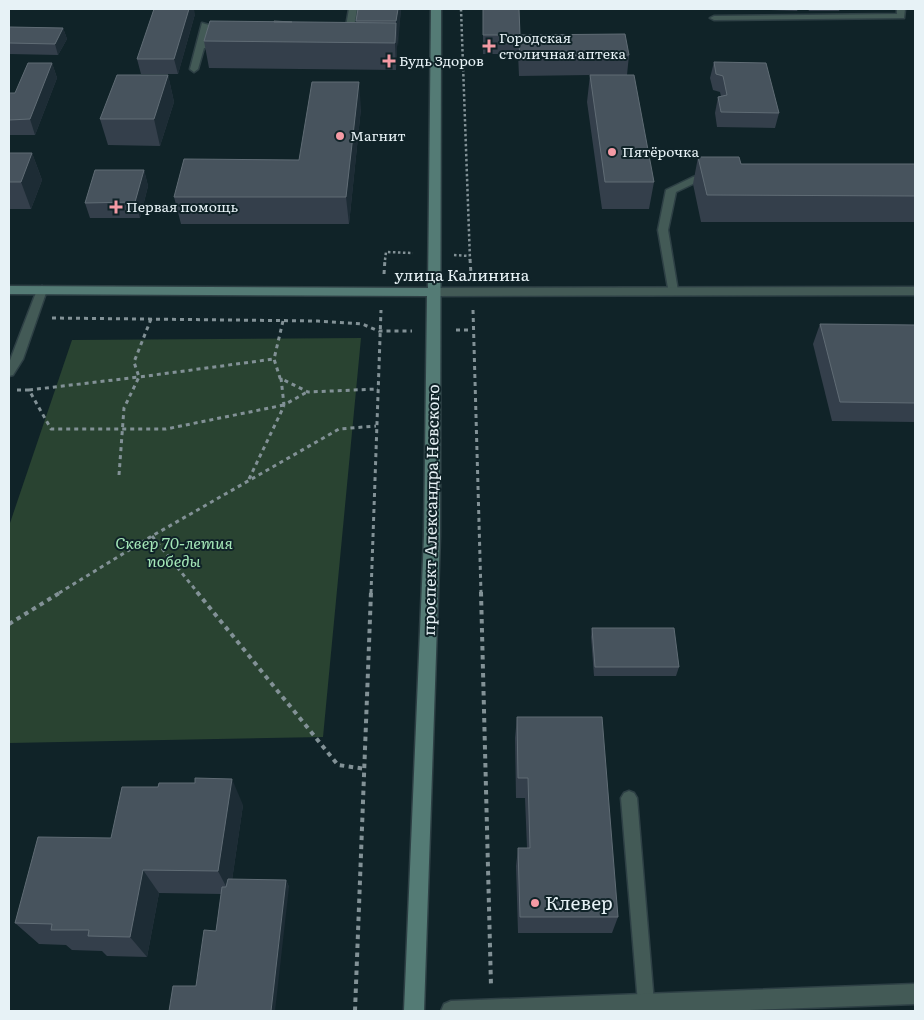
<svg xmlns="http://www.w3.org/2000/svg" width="924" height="1020" font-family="Literata,serif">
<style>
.green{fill:#294331}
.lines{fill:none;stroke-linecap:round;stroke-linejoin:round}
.lane-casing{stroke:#2e4045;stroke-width:3}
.street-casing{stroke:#2e4045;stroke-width:3}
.secondary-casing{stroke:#2e4045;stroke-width:3}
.path-far2{stroke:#829196;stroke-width:2.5;stroke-dasharray:2.5 2.5;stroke-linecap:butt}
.path-far1{stroke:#829196;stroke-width:3;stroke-dasharray:4 4;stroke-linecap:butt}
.path{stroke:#829196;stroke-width:4;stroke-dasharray:4.5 4.5;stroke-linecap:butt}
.lane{fill:#435a56;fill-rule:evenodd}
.street{fill:#435a56;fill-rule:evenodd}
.secondary{fill:#547b75;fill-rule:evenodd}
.wall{fill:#343f4b}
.shaded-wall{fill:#1d2c35}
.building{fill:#47535d;stroke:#606c75}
.poi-dot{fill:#f49aa4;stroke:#102328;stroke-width:2}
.labels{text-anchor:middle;stroke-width:4;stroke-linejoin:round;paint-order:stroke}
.far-poi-label{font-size:14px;fill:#e7f2f6;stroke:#102328;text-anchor:start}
.street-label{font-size:16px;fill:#e7f2f6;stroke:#102328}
.park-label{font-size:16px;font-style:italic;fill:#a3e6b7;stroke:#102328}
.near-poi-label{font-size:19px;fill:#e7f2f6;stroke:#102328;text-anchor:start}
</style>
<rect width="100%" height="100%" fill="#102328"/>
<!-- green -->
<path class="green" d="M361,338l-38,399 -314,6v-217l63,-186z"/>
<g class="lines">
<defs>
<g id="lane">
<path d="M349,9h8l-5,29 -4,3 -4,-3z"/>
<path d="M897,9h8l-1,9 -190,2 -4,-2 4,-2 183,-2z"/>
<path d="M202,23l7,2 -4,17h15l4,3 -4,3h-16l-6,21 -4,3 -4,-3z"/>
<path d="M710,173l3,1v4l-14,3 -23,11 -8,38 10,61 -1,3h-8l-11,-64 8,-40 27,-13z"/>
<path d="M42,286l5,4 -24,69 -10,16 -4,1v-13l28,-73z"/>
<path d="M629,791l5,2 3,5 17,205 -2,6 -6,2 -6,-2 -2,-6 -17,-205 3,-5z"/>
</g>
<g id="street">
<path d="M915,287v8l-482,1 -6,-4 6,-4z"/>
<path d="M915,984v20l-196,7h-278l3,-7 7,-3z"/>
</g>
<path id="secondary" d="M431,9h10l-1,527 -16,475h-20l20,-475 3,-240 -418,-2v-8l419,2z"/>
</defs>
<!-- lane casing -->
<use href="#lane" class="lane-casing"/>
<!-- street casing -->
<use href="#street" class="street-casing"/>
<!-- secondary casing -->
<use href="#secondary" class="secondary-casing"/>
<!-- path-far2 -->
<g class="path-far2">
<path d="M461,9l9,251"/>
<path d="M454,255l15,1"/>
<path d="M385,260l1,-8 27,1"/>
</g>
<!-- path-far1 -->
<g class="path-far1">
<path d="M470,259l1,15"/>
<path d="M384,274l1,-15"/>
<path d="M473,310l8,283"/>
<path d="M52,318l266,3 44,3 17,7h33"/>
<path d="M151,319l-17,43 5,15 135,-18"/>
<path d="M283,321l-9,38 6,19 28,14 70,-3"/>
<path d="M456,330h16"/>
<path d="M281,378l3,27 23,-13"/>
<path d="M17,390h12l22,39h115l118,-24"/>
<path d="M29,390l110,-13"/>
<path d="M119,475l5,-67 15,-31"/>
<path d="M249,479l35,-73"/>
<path d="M152,536l46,57"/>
<path d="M59,593l93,-57 187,-107 37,-3"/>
<path d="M371,593l10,-283"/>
</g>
<!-- path -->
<g class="path">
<path d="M197,592l141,173 28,4"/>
<path d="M481,592l10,394"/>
<path d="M9,624l52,-32"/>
<path d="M355,1011l16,-419"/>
</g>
<!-- lane -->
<use href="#lane" class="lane"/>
<!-- street -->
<use href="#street" class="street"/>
<!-- secondary -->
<use href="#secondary" class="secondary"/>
</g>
<!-- wall -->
<g class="wall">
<path d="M358,9h43l-4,38 -1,23 -187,-2 -5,-27 89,-19 63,1z"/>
<path d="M483,9h36l1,26 109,20 -2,20 27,107 -5,27h-47l-15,-107 3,-27 -71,1 -1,-22h-35z"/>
<path d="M744,9h54l-1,2z"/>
<path d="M808,9h32l-1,2h-30z"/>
<path d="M195,14l-17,60h-37l-4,-15z"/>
<path d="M9,27l54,1 4,11 -9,16 -49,-1z"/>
<path d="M714,62l65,51 -4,15 -58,-1 -2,-14 3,-16 3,-1 -1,-4 -7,-2 -3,-12z"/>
<path d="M52,63l5,15 -22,57h-26v-42h6z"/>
<path d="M168,75l6,27 -14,44 -52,-1 -8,-26z"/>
<path d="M361,108l-12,116h-168l-7,-27 125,-37z"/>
<path d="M9,153h23l10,27 -11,29h-22z"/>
<path d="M698,157l43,7h174v58h-214l-8,-38z"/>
<path d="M144,170l4,16 -8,32h-50l-5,-15z"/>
<path d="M820,324l95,1v97l-83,-1 -19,-77z"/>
<path d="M592,628l87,39 -3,9h-82l-3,-39z"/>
<path d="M517,717l101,200 -6,16h-94l-2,-67 2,-18h9l-2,-50h-9l-1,-60z"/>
<path d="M158,787l85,18 -11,75h54l3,7 -93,99 20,-55 5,-37 -62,-1 -12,64 -40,-1 -5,-5 -30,-1 -6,-5 -27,-1 -24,-21 96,-85z"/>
</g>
<!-- shaded-wall -->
<g class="shaded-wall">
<path d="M189,9h5l1,5 -17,60 -4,-15z"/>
<path d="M398,9h3l-3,38 -2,-26z"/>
<path d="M396,23l1,26 -1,21 -1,-27z"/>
<path d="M63,28l4,11 -9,16 -3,-11z"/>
<path d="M52,63l5,15 -22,57 -5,-16z"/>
<path d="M168,75l6,27 -14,44 -6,-27z"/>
<path d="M359,82l2,26 -12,116 -3,-27z"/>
<path d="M32,153l10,27 -11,29 -10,-27z"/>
<path d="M144,170l4,16 -8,32 -5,-16z"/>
<path d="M232,779l11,26 -13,89 -12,-23z"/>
<path d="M143,870l16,23 -12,64 -17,-20z"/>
<path d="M286,880l3,7 -14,124h-4z"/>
</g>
<!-- building -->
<g class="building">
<path d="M154,9h35l-15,50h-37z"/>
<path d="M358,9h40l-2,12h-40z"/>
<path d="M483,9h36l1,26 105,-1 4,21 -109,1 -2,-21h-35z"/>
<path d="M210,21l186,2 -1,20 -191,-2z"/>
<path d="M274,21l18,1h-18z"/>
<path d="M9,27l54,1 -8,16 -46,-1z"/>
<path d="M714,62l52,1 13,50 -58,-1 -3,-15 9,-2 -4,-19 -7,-2z"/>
<path d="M28,63h24l-22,56 -21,1v-27h6z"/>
<path d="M117,75h51l-14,44h-54z"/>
<path d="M590,75h44l20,107h-49z"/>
<path d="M312,82h47l-13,115h-172l10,-38 115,1z"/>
<path d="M9,153h23l-11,29h-12z"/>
<path d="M698,157h41l2,7h174v32l-208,-1z"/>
<path d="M95,170h49l-9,32 -50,1z"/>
<path d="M820,324l95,1v78l-75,-1z"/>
<path d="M592,628h82l5,39h-84z"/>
<path d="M517,717h85l16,200h-98l-2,-69h12l-2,-70h-10z"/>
<path d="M195,778l37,1 -14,92 -75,-1 -13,67 -42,-1 1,-6h-38l1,-6 -37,-1 23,-86 73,1 11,-51h36l1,-4h36z"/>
<path d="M228,879l58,1 -15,131h-102l4,-25h23l8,-56 12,1 6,-44h4z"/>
</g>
<!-- markers -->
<g class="poi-dot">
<path d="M486.5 38.5h5v5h5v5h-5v5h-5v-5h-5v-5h5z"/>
<path d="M386.5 53.5h5v5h5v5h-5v5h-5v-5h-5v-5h5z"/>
<circle cx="340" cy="136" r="5"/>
<circle cx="612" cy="152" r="5"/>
<path d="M113.5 199.5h5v5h5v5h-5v5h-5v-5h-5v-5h5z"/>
<circle cx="535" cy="903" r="5"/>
</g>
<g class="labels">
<!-- far-poi labels -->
<g class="far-poi-label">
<text x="499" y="43">Городская<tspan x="499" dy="16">столичная аптека</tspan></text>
<text x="399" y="66">Будь Здоров</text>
<text x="350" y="141">Магнит</text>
<text x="622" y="157">Пятёрочка</text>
<text x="126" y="212">Первая помощь</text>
</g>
<!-- street labels -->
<g class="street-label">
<text x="462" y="281">улица Калинина</text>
<text transform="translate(431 510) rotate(-89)" y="6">проспект Александра Невского</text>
</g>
<!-- park labels -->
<g class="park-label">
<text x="174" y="549">Сквер 70-летия<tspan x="174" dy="18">победы</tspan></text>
</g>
<!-- near-poi labels -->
<g class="near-poi-label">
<text x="545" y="910">Клевер</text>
</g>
</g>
<!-- border -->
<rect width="924" height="1020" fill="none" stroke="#e7f2f6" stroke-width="20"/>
</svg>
